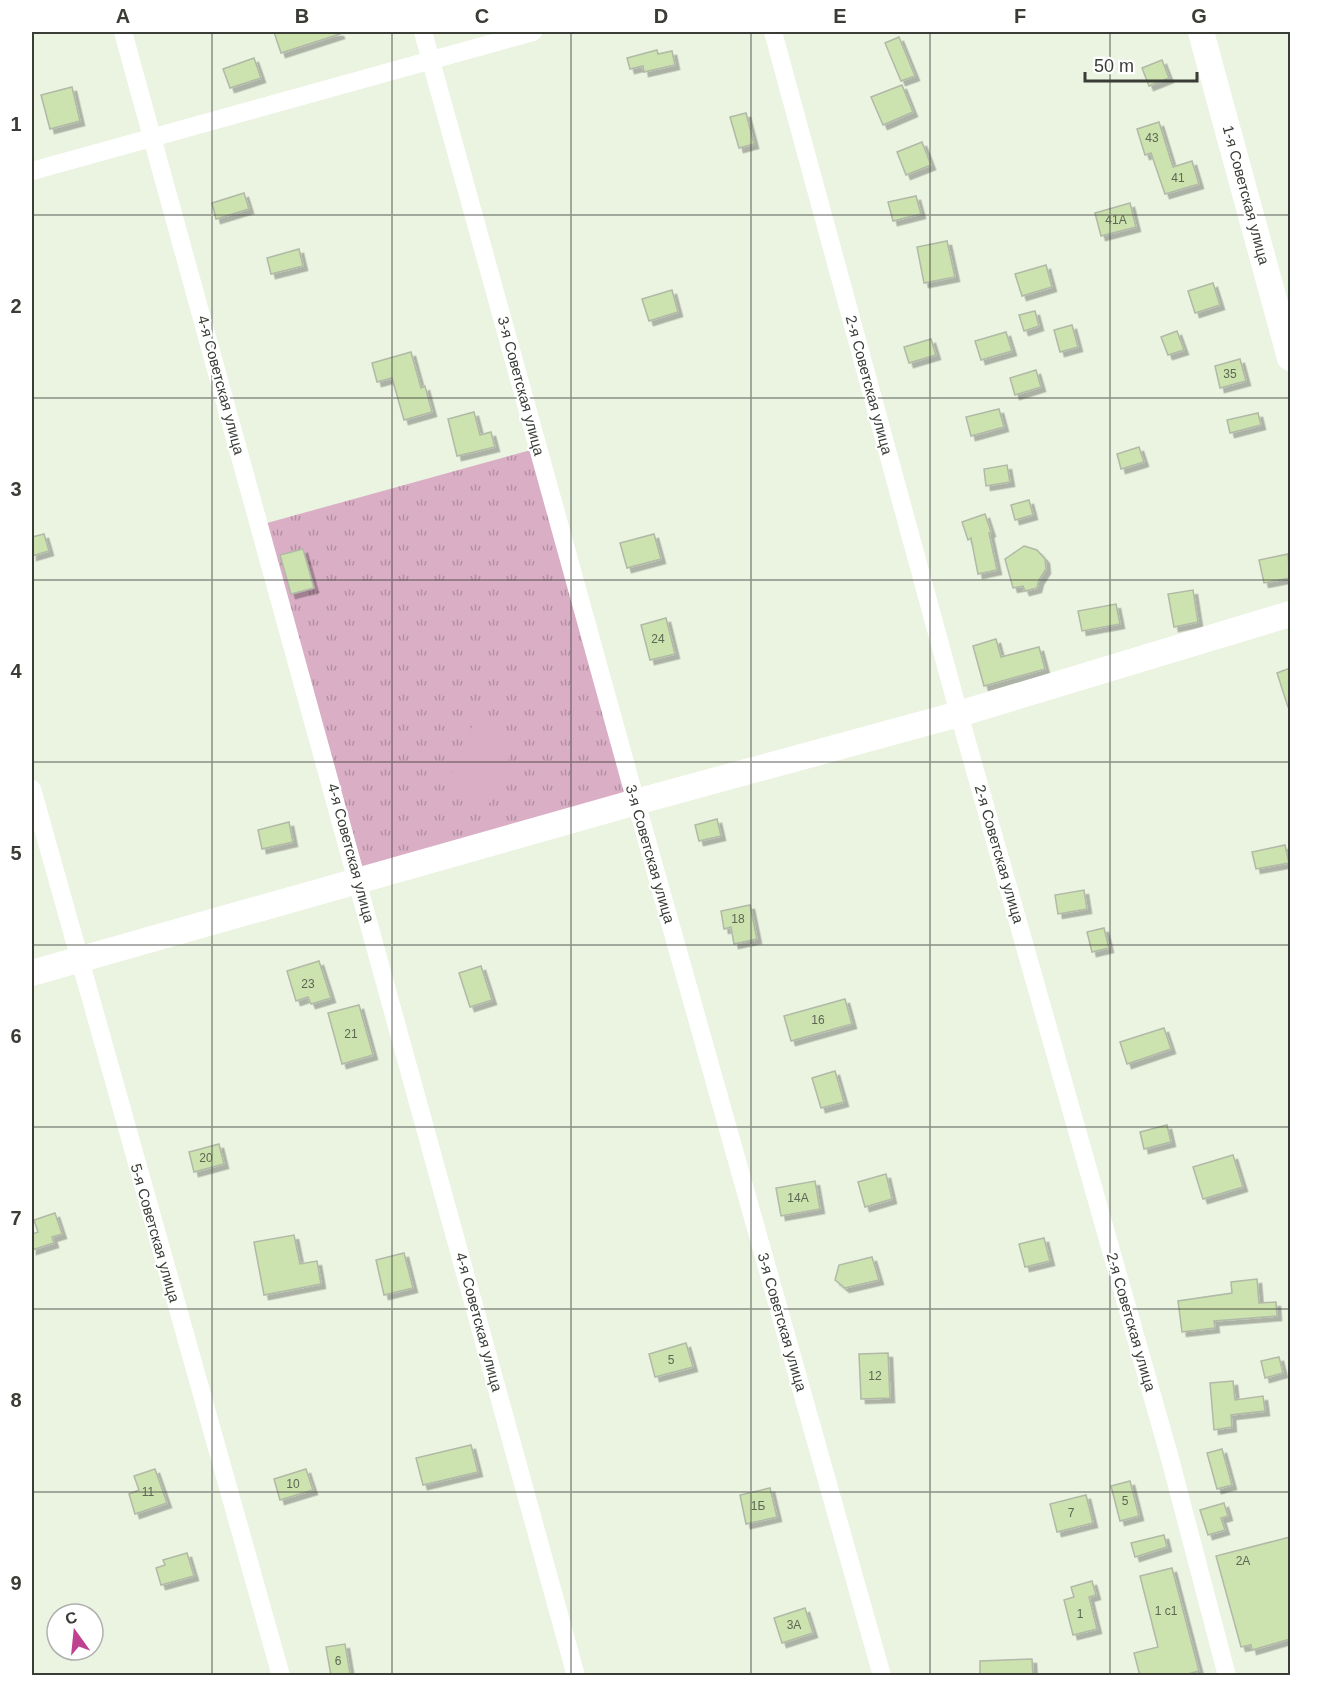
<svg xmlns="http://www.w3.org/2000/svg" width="1322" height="1707" font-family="Helvetica,sans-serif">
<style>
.park{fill:url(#park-tufts)}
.pitch{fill:#daaec5}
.building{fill:#cce2af;stroke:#b1b9a7;stroke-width:1.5;filter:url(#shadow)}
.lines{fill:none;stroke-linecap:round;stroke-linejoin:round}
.street{stroke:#fff;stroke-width:18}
.secondary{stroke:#fff;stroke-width:26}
.grid{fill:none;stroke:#393d36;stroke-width:1.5;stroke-opacity:0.55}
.labels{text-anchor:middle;stroke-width:4.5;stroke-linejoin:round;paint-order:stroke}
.number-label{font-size:12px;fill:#5e6654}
.street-label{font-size:15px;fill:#393d36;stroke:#fff}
.neatline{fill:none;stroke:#393d36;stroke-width:2}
.grid-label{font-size:20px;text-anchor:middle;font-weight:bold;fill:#393d36}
</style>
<defs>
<pattern id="park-tufts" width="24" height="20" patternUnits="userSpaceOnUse" patternTransform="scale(1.5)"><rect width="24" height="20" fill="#daaec5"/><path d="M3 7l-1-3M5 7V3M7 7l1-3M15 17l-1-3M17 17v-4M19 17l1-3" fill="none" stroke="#b28fa1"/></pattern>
<filter id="shadow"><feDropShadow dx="4.5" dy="4.5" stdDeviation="0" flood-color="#0004"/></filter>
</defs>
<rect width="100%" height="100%" fill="#ebf3e1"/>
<!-- park -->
<path class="park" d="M531,450l97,346 -265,74 -96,-347z"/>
<!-- pitch -->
<path class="pitch" d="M474,722l43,18 -27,63 -43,-18z"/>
<!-- building -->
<g class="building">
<path d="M274,32h65l1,2 -59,19z"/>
<path d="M899,37l16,39 -14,5 -16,-38z"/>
<path d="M657,50l1,4 14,-3 3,14 -31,7 -1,-6 -13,3 -3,-11z"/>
<path d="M254,58l7,20 -31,10 -7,-19z"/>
<path d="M1162,60l7,18 -20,8 -7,-18z"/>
<path d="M902,85l11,27 -30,13 -12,-28z"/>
<path d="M72,87l8,34 -30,8 -9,-34z"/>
<path d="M746,113l8,31 -15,4 -9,-31z"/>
<path d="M1159,122l14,45 19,-6 7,23 -34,10 -14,-41 -6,2 -8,-26z"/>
<path d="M922,142l9,23 -25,10 -9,-23z"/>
<path d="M244,193l5,16 -33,10 -4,-16z"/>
<path d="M916,196l5,18 -28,7 -5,-19z"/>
<path d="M1130,203l6,24 -35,9 -6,-23z"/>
<path d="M947,241l8,36 -31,6 -7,-36z"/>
<path d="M299,249l4,17 -32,8 -4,-16z"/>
<path d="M1046,265l6,22 -30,9 -7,-22z"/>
<path d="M1213,283l7,22 -25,8 -7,-22z"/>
<path d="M672,290l6,22 -29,9 -7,-22z"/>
<path d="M1035,311l4,15 -15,5 -5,-16z"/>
<path d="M1072,325l6,22 -18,5 -6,-22z"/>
<path d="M1177,331l7,19 -16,5 -7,-18z"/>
<path d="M1006,332l6,19 -31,9 -6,-19z"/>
<path d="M931,339l5,16 -27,8 -5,-16z"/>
<path d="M411,352l10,36 4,-2 7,26 -28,8 -12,-42 -15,4 -5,-19z"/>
<path d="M1240,359l6,22 -26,7 -5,-22z"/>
<path d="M1036,370l5,17 -26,8 -5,-17z"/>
<path d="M999,409l5,18 -33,9 -5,-19z"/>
<path d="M474,412l6,23 11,-3 4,15 -38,9 -9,-37z"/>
<path d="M1258,413l3,12 -31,8 -3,-13z"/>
<path d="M1139,447l5,15 -23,7 -4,-15z"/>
<path d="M1007,465l3,17 -24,4 -2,-17z"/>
<path d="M1029,500l4,15 -18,5 -4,-15z"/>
<path d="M985,514l6,18 -2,1 8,37 -19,4 -7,-36 -3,2 -6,-18z"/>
<path d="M44,534l5,17 -17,5v-19z"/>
<path d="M654,534l7,25 -34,9 -7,-25z"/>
<path d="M1024,546l13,4 8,9 1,10 -7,11 -2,8 -12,3 -2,-5 -10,2 -8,-29z"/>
<path d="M303,549l11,39 -23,6 -11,-39z"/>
<path d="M1288,554l2,24 -26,5 -5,-23z"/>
<path d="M1193,590l5,32 -24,5 -6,-33z"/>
<path d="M1116,604l4,20 -38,7 -4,-20z"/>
<path d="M666,618l9,36 -25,6 -9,-35z"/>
<path d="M996,639l5,18 38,-10 6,22 -61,17 -11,-40z"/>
<path d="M1290,668v39h-2l-11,-34z"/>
<path d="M717,819l4,17 -22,5 -4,-16z"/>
<path d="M289,822l4,20 -31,7 -4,-19z"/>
<path d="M1285,845l4,18 -33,6 -4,-17z"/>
<path d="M1084,890l3,19 -29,5 -3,-19z"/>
<path d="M750,905l7,34 -23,5 -3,-17 -7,2 -3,-18z"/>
<path d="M1104,928l5,20 -17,4 -5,-20z"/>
<path d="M319,961l12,37 -20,6 -3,-7 -12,4 -9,-30z"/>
<path d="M481,966l11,34 -22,7 -11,-34z"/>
<path d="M845,999l7,25 -61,17 -7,-25z"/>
<path d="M359,1005l14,50 -31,9 -14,-51z"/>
<path d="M1164,1028l7,21 -44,15 -7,-22z"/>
<path d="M835,1071l9,31 -23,6 -9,-30z"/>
<path d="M1167,1125l4,17 -27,7 -4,-17z"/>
<path d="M219,1144l5,20 -30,8 -5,-20z"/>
<path d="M1233,1155l10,32 -40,12 -10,-32z"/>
<path d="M886,1174l6,25 -27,8 -7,-25z"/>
<path d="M815,1181l5,28 -39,7 -5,-28z"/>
<path d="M55,1213l7,21 -10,3 2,6 -22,7v-16l6,-2 -4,-12z"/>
<path d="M294,1235l6,29 17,-3 4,23 -57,11 -10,-53z"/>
<path d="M1044,1238l6,23 -25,6 -6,-23z"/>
<path d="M404,1253l9,35 -29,7 -8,-35z"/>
<path d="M872,1257l7,23 -34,8 -10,-8 4,-15z"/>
<path d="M1257,1279l2,24 17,-1 1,14 -63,5 1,7 -33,4 -4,-31 54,-8 -1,-11z"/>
<path d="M686,1343l7,24 -38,10 -6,-23z"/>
<path d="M888,1353l2,45 -29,1 -2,-45z"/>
<path d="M1279,1357l4,16 -18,5 -4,-17z"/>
<path d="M1233,1381l2,19 28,-4 2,15 -34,4 1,12 -18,3 -4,-47z"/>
<path d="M471,1445l7,27 -55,13 -7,-27z"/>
<path d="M1222,1449l10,36 -15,4 -10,-36z"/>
<path d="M155,1469l12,34 -32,11 -6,-20 10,-4 -5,-14z"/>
<path d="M306,1469l7,21 -33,10 -6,-21z"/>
<path d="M1130,1481l9,35 -19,5 -9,-35z"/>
<path d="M770,1488l7,29 -31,7 -6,-29z"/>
<path d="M1086,1495l7,28 -36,9 -7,-28z"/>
<path d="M1224,1503l4,13 -7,2 4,12 -17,5 -8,-25z"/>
<path d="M1164,1535l3,12 -32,10 -4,-14z"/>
<path d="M1290,1537v102l-38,11 -1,-5 -10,2 -25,-91z"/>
<path d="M187,1553l7,23 -33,9 -5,-17 9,-3 -2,-5z"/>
<path d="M1172,1568l27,103 -19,5h-40l-6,-23 24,-6 -18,-71z"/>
<path d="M1092,1581l4,14 -7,2 8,32 -24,6 -9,-35 10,-3 -3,-10z"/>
<path d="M805,1608l8,25 -31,10 -8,-25z"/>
<path d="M345,1644l5,30 -19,2 -5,-29z"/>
<path d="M1032,1659l1,17h-53v-15z"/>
</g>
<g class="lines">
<!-- street -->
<g class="street">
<path d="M123,32l453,1644"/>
<path d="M423,32l213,770 246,874"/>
<path d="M773,32l186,682 210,741 58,221"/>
<path d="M32,171l501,-139"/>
<path d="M32,789l249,887"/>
</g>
<!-- secondary -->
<g class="secondary">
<path d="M1201,32l89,326"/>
<path d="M32,973l604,-171 323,-88 331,-100"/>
</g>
</g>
<!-- grid -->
<path class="grid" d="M212,32v1644M392,32v1644M571,32v1644M751,32v1644M930,32v1644M1110,32v1644M32,215h1258M32,398h1258M32,580h1258M32,762h1258M32,945h1258M32,1127h1258M32,1309h1258M32,1492h1258"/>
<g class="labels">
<!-- number labels -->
<g class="number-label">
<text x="1152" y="142">43</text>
<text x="1178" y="182">41</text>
<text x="1116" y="224">41А</text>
<text x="1230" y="378">35</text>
<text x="658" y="643">24</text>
<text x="738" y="923">18</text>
<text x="308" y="988">23</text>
<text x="818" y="1024">16</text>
<text x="351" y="1038">21</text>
<text x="206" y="1162">20</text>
<text x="798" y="1202">14А</text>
<text x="671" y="1364">5</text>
<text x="875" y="1380">12</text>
<text x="293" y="1488">10</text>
<text x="148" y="1496">11</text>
<text x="1125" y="1505">5</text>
<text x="758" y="1510">1Б</text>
<text x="1071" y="1517">7</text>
<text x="1243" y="1565">2А</text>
<text x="1166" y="1615">1 с1</text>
<text x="1080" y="1618">1</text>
<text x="794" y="1629">3А</text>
<text x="338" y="1665">6</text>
</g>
<!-- street labels -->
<g class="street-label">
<text transform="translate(1246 195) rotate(75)" y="5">1-я Советская улица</text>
<text transform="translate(221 385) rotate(75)" y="5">4-я Советская улица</text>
<text transform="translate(869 385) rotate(75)" y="5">2-я Советская улица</text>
<text transform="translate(521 386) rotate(75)" y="5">3-я Советская улица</text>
<text transform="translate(351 853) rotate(75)" y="5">4-я Советская улица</text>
<text transform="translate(650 854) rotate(74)" y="5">3-я Советская улица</text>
<text transform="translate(999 854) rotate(74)" y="5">2-я Советская улица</text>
<text transform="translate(155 1233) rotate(74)" y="5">5-я Советская улица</text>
<text transform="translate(479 1322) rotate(75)" y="5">4-я Советская улица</text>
<text transform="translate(782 1322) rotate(74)" y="5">3-я Советская улица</text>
<text transform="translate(1131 1322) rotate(74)" y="5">2-я Советская улица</text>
</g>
</g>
<!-- border -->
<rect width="1322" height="1707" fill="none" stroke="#ffffff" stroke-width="66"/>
<!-- north arrow -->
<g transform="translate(75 1632) rotate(345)"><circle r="28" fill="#ffffff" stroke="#b0b1af" stroke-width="1.5"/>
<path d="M0-4.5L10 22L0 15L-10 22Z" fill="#bf4291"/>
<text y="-9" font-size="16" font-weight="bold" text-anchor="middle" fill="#393d36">С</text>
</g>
<!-- scale -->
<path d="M1085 72v9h112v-9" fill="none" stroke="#393d36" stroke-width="3"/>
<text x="1094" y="72" font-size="18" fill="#393d36" stroke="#ffffff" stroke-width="4.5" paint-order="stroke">50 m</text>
<rect x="33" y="33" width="1256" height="1641" class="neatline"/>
<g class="grid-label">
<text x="123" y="23">A</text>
<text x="302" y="23">B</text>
<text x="482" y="23">C</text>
<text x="661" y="23">D</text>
<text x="840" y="23">E</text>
<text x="1020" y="23">F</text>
<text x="1199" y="23">G</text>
<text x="16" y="131">1</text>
<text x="16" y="313">2</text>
<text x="16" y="496">3</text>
<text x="16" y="678">4</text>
<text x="16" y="860">5</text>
<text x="16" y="1043">6</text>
<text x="16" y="1225">7</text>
<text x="16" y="1407">8</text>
<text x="16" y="1590">9</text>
</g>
</svg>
